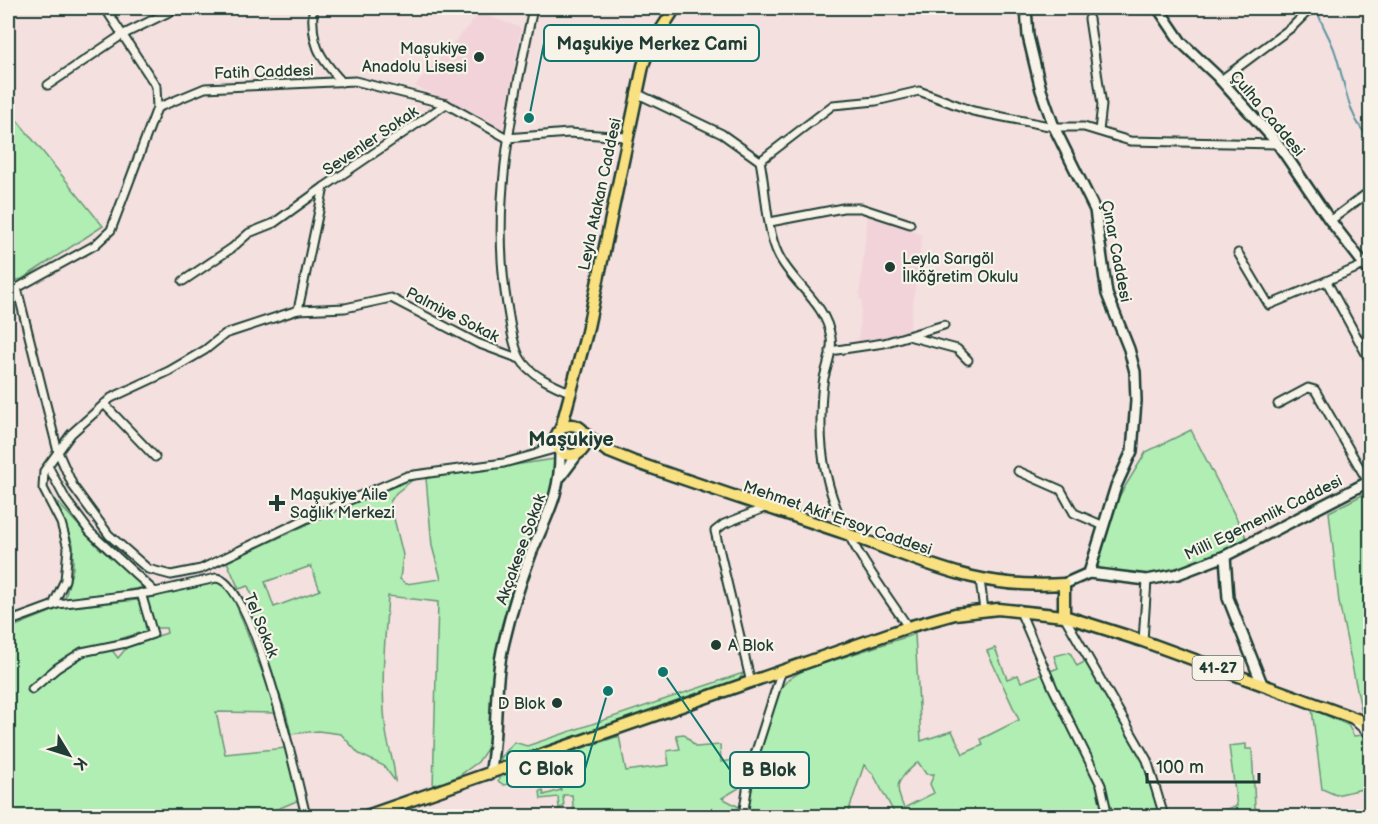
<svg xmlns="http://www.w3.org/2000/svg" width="1378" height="824" font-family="'Balsamiq Sans',sans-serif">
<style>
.built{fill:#f2d3d9}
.green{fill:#b0eeb4;stroke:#689674;stroke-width:1.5;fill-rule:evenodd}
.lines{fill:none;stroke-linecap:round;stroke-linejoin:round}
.stream{stroke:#5d95a0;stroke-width:2}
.street-casing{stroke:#1f3d34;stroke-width:11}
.secondary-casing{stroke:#1f3d34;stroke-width:14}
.primary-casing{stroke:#1f3d34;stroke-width:15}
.street{stroke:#f7f3e8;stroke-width:7}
.secondary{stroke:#f7f3e8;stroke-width:9}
.primary{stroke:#f9e181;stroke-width:10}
.poi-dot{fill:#1f3d34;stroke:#f7f3e8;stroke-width:2}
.labels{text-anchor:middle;stroke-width:4.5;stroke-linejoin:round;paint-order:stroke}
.shield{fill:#f7f3e8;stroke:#60746a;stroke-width:1.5}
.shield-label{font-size:15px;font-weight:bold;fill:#1f3d34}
.poi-label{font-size:16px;fill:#1f3d34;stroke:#f7f3e8;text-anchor:start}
.street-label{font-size:16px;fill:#1f3d34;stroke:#f7f3e8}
.quarter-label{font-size:20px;font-weight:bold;fill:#1f3d34;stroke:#f7f3e8}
.leader{fill:none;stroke:#0f766e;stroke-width:2}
.callout-dot{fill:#0f766e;stroke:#f7f3e8;stroke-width:2}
.callout{fill:#f7f3e8;stroke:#0f766e;stroke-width:2}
.callout-label{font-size:18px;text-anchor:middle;font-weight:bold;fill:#1f3d34}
</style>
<rect width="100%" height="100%" fill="#f4e0df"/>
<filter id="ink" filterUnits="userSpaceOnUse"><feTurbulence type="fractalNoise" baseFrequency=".0167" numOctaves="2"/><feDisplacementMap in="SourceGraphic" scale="12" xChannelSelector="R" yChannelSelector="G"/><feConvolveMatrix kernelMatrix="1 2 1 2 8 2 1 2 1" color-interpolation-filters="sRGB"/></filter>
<g filter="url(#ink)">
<!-- built -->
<g class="built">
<path d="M480,13l41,15 -18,101 -33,-19 -55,-24z"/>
<path d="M868,214l54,21 -13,98 -51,10 4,-43 -3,-2z"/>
</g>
<!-- green -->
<g class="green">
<path d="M8,109l95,117 -81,53 -14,3z"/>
<path d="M1191,430l56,109c-46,24 -93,43 -146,32l-3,-6 20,-67 28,-46z"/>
<path d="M555,459l-6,44 -30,61 -18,67 -5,24 -5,79 -4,15 -9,13 -18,13 -27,13 5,-186 -50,-6c-3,45 -8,90 -2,135 2,18 9,30 9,50l-11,-15 -25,-12 -18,-20 -23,-3 -27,3 -6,-25 -35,-93 9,-4 -11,-26 -9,3 -12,-27 148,-69 39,-14 -18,14 -6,9 13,53 -3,24 6,5 35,-5 -9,-33 -6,-68zM311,566l9,24 -46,17 -9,-25z"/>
<path d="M1370,491v226l-8,-3 -23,-112 -10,-90z"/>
<path d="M53,497l44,49 49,41 -77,13 -4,-2 8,-30v-24z"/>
<path d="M217,582l7,1 8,11 46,119 -62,-1 9,42 61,-6 13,52 -38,16h-253v-187l52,-21 77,-8 6,6 3,25 -75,23 -42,35 2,3 50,-36 31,-6 6,8 10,-12 39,-13 -1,-5h-11l-9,-29 4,-2z"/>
<path d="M915,634l6,107 31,-10 11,23 20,-9 -2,-6 38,-19 -32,-69 8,-3 12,31 11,-4 3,7 37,-14 -4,-12 16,-4 7,14 9,-5 61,99 17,56h-268l-23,-42 -9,-9 -17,51h-99c4,-32 16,-115 40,-136 5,-4 11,-7 16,-10zM918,762l8,12h8l-4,10 4,9 -30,15c-11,-25 -7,-27 14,-46z"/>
<path d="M743,673l-3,6 -239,83 -1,-3 14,-17 13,4z"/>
<path d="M1312,709l36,16 6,11 10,-1 6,4v70l-3,-21 -31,7 -14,-6z"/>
<path d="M684,734l12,13 24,-2 1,17 29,-4 -11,30 -17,10 19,10 -1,8h-166l-2,-21h-9l1,12 -5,1 -1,-11 -17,2 -1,-8 3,-1 1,5 17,-5 -3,-14 -54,9 -6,-4 4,-6 117,-39 7,35 43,-6 -2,-14 13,-2 -4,-14z"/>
<path d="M1246,744v5h6l3,58 6,9h-61l37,-10 -8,-60z"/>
</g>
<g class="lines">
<!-- stream -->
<path class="stream" d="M1317,10c4,14 12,26 17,39 11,30 12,67 36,90"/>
<defs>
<g id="street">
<path d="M105,8l51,78 1,22"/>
<path d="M313,8c-2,35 5,48 29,74"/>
<path d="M533,8c-20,98 -43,195 -26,297 3,16 5,38 13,53 9,17 35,28 52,35"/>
<path d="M1089,19l13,86 -3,26"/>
<path d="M1221,80l71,-53 19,-19"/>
<path d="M48,85l74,-50 55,-27"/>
<path d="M636,93l86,41 38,27"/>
<path d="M760,161l73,-56 43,-4 43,-10 54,20 81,16h30l46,14 148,3"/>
<path d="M760,161c6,28 6,68 18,93 14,30 48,48 53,84 2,13 -4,27 -7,40 -3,15 -3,30 -3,45 -1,86 42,137 87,204"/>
<path d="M1330,221l40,-30"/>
<path d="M770,222l73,-14h18l49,16"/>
<path d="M1238,253l31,52 95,-40"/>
<path d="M183,281l49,-33 17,-15 25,-10 50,-36"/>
<path d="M1327,282l43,79"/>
<path d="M17,288l41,164 15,34 36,49 39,34 23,6 30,-6 113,-54 93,-39 97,-13 54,-15"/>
<path d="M8,289l9,-1 78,-43 16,-15 46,-122 48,-20 150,-7 91,23 61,34 62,-5 57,4"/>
<path d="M298,310l26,-123 122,-83"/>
<path d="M912,337l45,12 11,11"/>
<path d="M830,351l54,-8 60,-18"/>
<path d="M104,404l51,53"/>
<path d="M1278,404l30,-16 7,2 53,92"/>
<path d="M538,453l19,-18"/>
<path d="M48,466l18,34 24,32 65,60"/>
<path d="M1018,471l43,19 13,23 30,13"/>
<path d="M980,580l4,30"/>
<path d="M53,605l12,-25 3,-32 -7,-25 -18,-35 1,-17 27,-37 40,-36 58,-27 36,-21 20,-16 73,-24 47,-2 46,-10 86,45 43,16"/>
<path d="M1019,609l34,79 48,97 7,31"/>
<path d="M1064,616l83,144 17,56"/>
<path d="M8,622l49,-18 98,-12 61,-14c37,4 81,201 90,238"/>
<path d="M1143,641l4,-61"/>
<path d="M751,683l-36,-152 9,-7 43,-17"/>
<path d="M32,689l25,-21 25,-16 44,-9 27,-9 -12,-41"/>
<path d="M1352,719l18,16"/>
<path d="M195,816h1"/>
<path d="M743,816l7,-46 31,-97"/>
</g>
<g id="secondary">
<path d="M1026,8l2,28 13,54 13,37 41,83 12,84 22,55 6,23 1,29 -4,50 -16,35 -27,87"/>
<path d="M1158,8l23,34 36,34 61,68 51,75 41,53"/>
<path d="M561,476l18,-24"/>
<path d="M1225,556l3,42 34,86"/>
<path d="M1064,584l25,-11 58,7 31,-6 47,-18 145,-75"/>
<path d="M490,774c9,-44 3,-89 14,-132 7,-30 16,-59 27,-88 16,-40 30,-59 29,-104"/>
</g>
<g id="primary">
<circle cx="571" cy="440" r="15"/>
<path d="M561,428l26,-96 56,-266 5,-16 27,-42"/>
<path d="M585,434l22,17 25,10c70,25 141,48 212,72 80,28 131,57 220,51v32"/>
<path d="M366,816l542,-189 47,-13 43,-5 66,7 79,25 227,83"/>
</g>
</defs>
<!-- street casing -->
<use href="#street" class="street-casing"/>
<!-- secondary casing -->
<use href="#secondary" class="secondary-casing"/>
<!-- primary casing -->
<use href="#primary" class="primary-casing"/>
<!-- street -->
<use href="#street" class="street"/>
<!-- secondary -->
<use href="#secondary" class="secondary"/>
<!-- primary -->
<use href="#primary" class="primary"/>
</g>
</g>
<!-- markers -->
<g class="poi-dot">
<circle cx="479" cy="57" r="6"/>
<circle cx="890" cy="267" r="6"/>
<path d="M274 494h6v6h6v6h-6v6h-6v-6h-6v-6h6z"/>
<circle cx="716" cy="645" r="6"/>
<circle cx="557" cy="703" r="6"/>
</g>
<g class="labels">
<!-- shield labels -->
<rect class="shield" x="1192.5" y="656" width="51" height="24" rx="4.5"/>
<g class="shield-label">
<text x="1218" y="673">41-27</text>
</g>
<!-- poi labels -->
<g class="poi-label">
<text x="467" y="54" text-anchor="end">Maşukiye<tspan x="467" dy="18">Anadolu Lisesi</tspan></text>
<text x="902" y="264">Leyla Sarıgöl<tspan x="902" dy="18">İlköğretim Okulu</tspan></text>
<text x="290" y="500">Maşukiye Aile<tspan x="290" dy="18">Sağlık Merkezi</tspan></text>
<text x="728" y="651">A Blok</text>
<text x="545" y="709" text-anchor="end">D Blok</text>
</g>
<!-- street labels -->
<g class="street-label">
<text transform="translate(264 71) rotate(-2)" y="6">Fatih Caddesi</text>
<text transform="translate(1268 113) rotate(50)" y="6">Çulha Caddesi</text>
<text transform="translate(370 140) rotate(-34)" y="6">Sevenler Sokak</text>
<text transform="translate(599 194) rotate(-78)" y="6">Leyla Atakan Caddesi</text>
<text transform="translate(1117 251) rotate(79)" y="6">Çınar Caddesi</text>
<text transform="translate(453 314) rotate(27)" y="6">Palmiye Sokak</text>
<text transform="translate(838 517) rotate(19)" y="6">Mehmet Akif Ersoy Caddesi</text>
<text transform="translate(1263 517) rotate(-26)" y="6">Milli Egemenlik Caddesi</text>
<text transform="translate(520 549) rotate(-70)" y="6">Akçakese Sokak</text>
<text transform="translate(262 625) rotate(68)" y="6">Tel Sokak</text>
</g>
<!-- quarter labels -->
<g class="quarter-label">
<text x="571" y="446">Maşukiye</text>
</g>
</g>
<!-- callouts -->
<path class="leader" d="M529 118L544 43M608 691L585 769M663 672L730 770"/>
<g class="callout-dot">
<circle cx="529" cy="118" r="6"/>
<circle cx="608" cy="691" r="6"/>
<circle cx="663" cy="672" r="6"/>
</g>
<g class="callout">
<rect x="544" y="25" width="215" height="36" rx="6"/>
<rect x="507" y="751" width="78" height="36" rx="6"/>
<rect x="730" y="752" width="79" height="36" rx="6"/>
</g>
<g class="callout-label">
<text x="652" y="50">Maşukiye Merkez Cami</text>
<text x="546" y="775">C Blok</text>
<text x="769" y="776">B Blok</text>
</g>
<!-- margin -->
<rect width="1378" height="824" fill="none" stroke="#f7f3e8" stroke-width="30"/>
<rect x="15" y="15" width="1348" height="794" fill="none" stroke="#1f3d34" stroke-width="2" filter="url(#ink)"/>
<!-- north arrow -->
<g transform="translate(69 755) rotate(128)" stroke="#f7f3e8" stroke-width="4.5" paint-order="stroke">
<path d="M0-4.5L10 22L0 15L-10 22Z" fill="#1f3d34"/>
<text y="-9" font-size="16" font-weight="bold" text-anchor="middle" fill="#1f3d34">K</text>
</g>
<!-- scale -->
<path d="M1147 773v9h112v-9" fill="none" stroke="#1f3d34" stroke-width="3"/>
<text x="1156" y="773" font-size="18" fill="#1f3d34" stroke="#f7f3e8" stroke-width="4.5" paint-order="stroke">100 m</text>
</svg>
